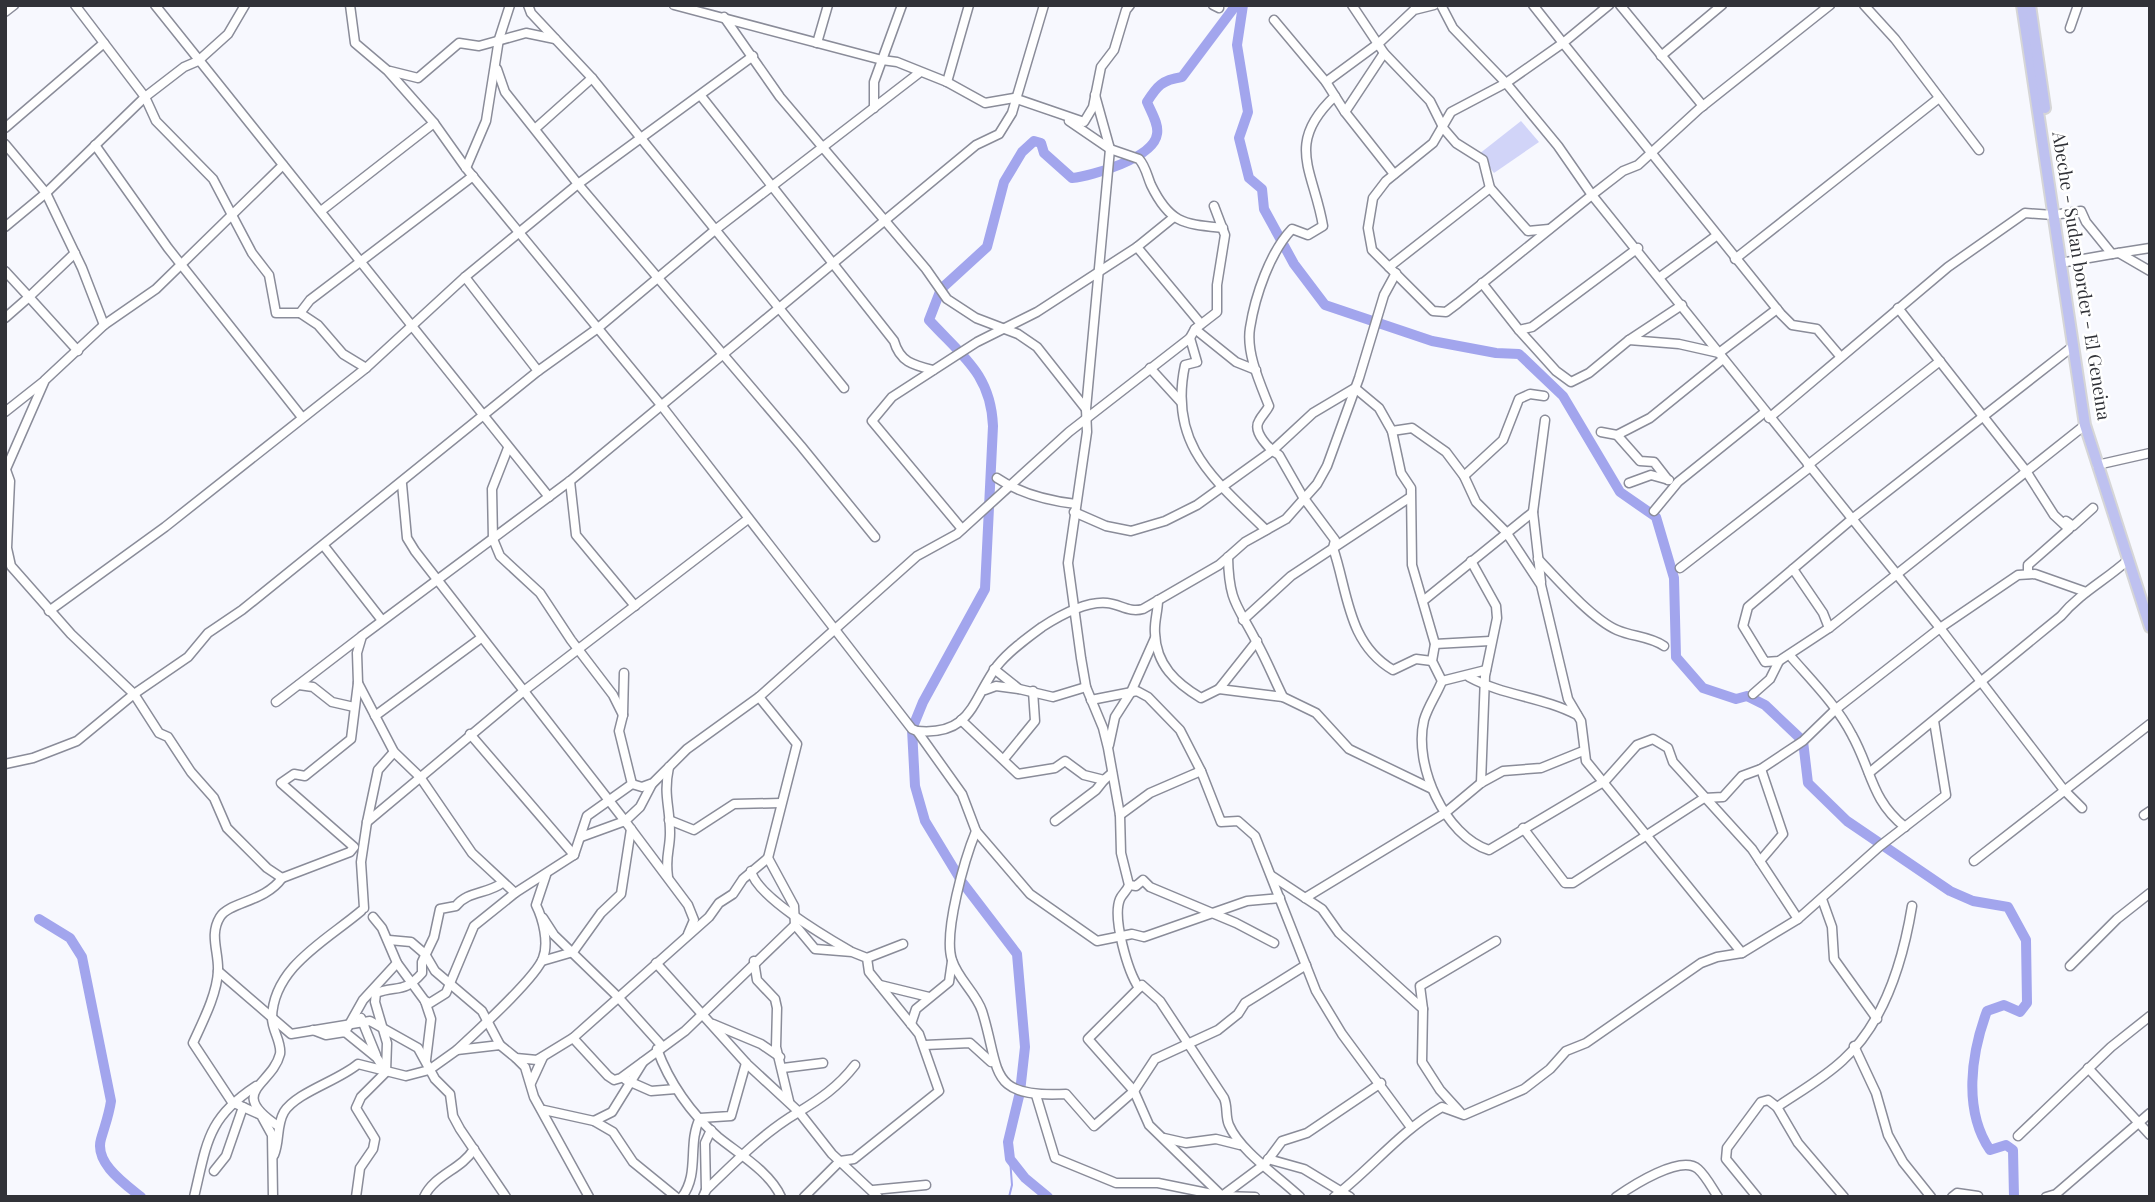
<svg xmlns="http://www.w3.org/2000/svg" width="2155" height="1202" font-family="'Playfair Display',serif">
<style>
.green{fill:#d1d4f8}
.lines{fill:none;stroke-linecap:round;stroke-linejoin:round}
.stream{stroke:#a2a5ed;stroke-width:2}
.river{stroke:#a2a5ed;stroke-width:10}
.minor-casing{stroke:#8a8c99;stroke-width:11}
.highway-casing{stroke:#d6d6d7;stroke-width:14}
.minor{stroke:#fff;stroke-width:8}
.highway{stroke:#bec1f0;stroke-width:10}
.labels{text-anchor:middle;stroke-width:5;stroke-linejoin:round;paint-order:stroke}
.street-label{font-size:18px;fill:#313238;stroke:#fff}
</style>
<rect width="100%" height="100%" fill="#f7f8fe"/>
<!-- green -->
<path class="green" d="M1521,121l18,21 -45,31 -15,-19z"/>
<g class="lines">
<!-- stream -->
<path class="stream" d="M1009,1197l3,-12 -2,-26"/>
<!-- river -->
<g class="river">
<path d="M1243,5l-6,40 11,67 -9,26 10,40 13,11 2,20 30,55 31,41 107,36 64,12 23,1 44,42 57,96 36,25 18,61 2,79 27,31 33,11 11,-3 18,9 38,36 5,42 39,38 103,70 23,10 35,6 18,33 1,63 -7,9 -16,-7 -17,6c-16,43 -24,99 3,139l16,-5 7,5 1,47"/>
<path d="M39,919l31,19 12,19 29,144c-2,14 -6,24 -10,38 -7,24 24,45 40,58"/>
<path d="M1048,1197l-23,-19 -15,-19 -2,-17 12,-50 5,-45 -8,-93 -55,-72 -37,-61 -10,-35 -3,-57 11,-27 62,-113 8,-163c-2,-52 -31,-70 -64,-106l12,-31 46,-42 17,-65 18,-30 12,-11 7,2 3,10 28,25c20,-2 82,-20 85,-44 2,-10 -6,-22 -10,-32 10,-16 15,-22 35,-25l54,-72"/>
</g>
<defs>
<g id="minor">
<path d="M75,5l70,92 11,24 57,58 39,74 17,22 7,38h24l10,-13 163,-124"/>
<path d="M155,5l394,492"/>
<path d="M350,5l5,38 33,28 46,52 32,45 195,237 251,324 5,2 45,63 14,37 54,63 67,47 35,-7 12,3 103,-36 33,-3"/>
<path d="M528,5l3,8 61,65 252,310"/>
<path d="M674,5l208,55 15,2 50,20 38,21 29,-5 70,24 9,-15 8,-40 13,-17 12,-40 4,-5"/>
<path d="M1213,5l6,3"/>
<path d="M1352,5l32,48 46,48 14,28 12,14 27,17 7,28 38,43 21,-2"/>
<path d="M1441,5l12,23 53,55 52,63 34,49 348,433 124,162 18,18"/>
<path d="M1533,5l30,38 -57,40 -55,29 -18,31 -47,38 -13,17 -5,30 4,22 61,61 13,1 12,-9 134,-108 31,-24 15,-6 61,-56 131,-104"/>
<path d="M1609,5l-46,38 218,271 11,11 25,4 23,27"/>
<path d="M1620,5l83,101"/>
<path d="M1864,5l31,34 84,111"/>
<path d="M5,12l9,-7"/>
<path d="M724,17l56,80 146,172 21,30 29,19 42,16 19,13 49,62"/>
<path d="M1274,20l52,62 19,30 49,62"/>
<path d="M2070,28l8,-23"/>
<path d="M817,43l11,-38"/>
<path d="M1661,56l61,-51"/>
<path d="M497,69l8,23 73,92 223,262 74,91"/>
<path d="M390,71l28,7 41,-35 20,3 47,-13 29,6"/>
<path d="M947,82l22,-77"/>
<path d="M1326,82l53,-39 35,-33 20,-5"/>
<path d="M1095,95l15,54 -24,260 1,23 -19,131 13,95 5,29 17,41 5,20 12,67 1,38 8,32c-2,6 -7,9 -9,14 -8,19 8,73 19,89"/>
<path d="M701,96l193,245c6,21 19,24 39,29"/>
<path d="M1335,96c-51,48 -21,75 -12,130l-15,9 -16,-6c-22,23 -37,67 -42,99 -4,25 10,55 19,78 -3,6 -7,9 -10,15 -7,11 11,29 20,34l24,42 32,43 -2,8c15,43 14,95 60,122l23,-11 16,2"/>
<path d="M874,108v-26l28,-77"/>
<path d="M1345,112l39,-59"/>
<path d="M1069,121l41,28 29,10c7,8 8,17 12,26 19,39 33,39 72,43"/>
<path d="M5,128l99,-85"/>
<path d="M536,128l56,-50"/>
<path d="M5,144l41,49 36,75 22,57"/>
<path d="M95,145l73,103 133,168"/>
<path d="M466,168l20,-47 13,-82 11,-34"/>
<path d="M321,211l113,-88"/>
<path d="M2060,214l21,-3 5,11 26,32 38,-6"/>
<path d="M5,227l41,-34 99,-96 39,-30 14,-6 30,-27 17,-29"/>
<path d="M1137,247l64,77"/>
<path d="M75,253l-46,44 49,54"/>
<path d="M2119,253l31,18"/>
<path d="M1735,259l204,-161"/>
<path d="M2066,262l46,-8"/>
<path d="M1389,267l101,-79"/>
<path d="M5,271l24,26 -24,21"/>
<path d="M465,277l73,94"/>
<path d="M1660,277l56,-41"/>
<path d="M1482,283l37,47 13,-3 106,-79"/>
<path d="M1898,308l128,163 28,44 15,14 -41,36v9"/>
<path d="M300,313l18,12 25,29 23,14 99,-91 113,-93 175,-128"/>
<path d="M1195,329l41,33 20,8"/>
<path d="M1519,330l37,41 15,11 18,-9 40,-33 50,4 40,9 58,-44"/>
<path d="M1190,338l7,24 -12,3c-17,80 29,114 81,165"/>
<path d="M1629,340l53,-35"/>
<path d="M2072,347l-220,172 -104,88 -5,19 22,36 14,-1 50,-33 256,-203"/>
<path d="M1150,368l31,34"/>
<path d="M5,412l38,-30"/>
<path d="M1769,418l179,-151 77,-54 28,2"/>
<path d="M1392,431l9,42 10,15 1,77 23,79 -3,17 10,20c-5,13 -14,25 -18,39 -11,45 21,116 65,130l116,-69 32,-36 16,-6 15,9 5,14 79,87 46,70"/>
<path d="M1601,432l16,3 23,26 14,1 14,18"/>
<path d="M1617,435l33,-17 73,-59"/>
<path d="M508,448l-16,41 1,50 7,17 40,37 31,47 42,55 10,20"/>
<path d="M1808,465l132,-104"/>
<path d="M2097,465l53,-12"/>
<path d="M5,467l5,14 -3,67 4,18 60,68 63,60 25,39 9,4 23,35 23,26 13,30 40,40 15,10 68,-26 4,-5 -73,-64 13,-9 11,2 46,-37 7,-56 -1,-30 5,-17 208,-155 406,-336 23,-11 13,-21 32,-108"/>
<path d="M6,469l39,-89 59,-55 52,-36 127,-124"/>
<path d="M1464,476l39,-36 16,-41 11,-5 14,2"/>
<path d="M997,478c22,15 53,23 79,26"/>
<path d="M570,481l6,54 59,71"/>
<path d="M1629,483l22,-8 18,5"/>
<path d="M402,484l5,54 8,13 210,270 15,-14 12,-23"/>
<path d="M1654,511l24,-29 87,-70"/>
<path d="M1074,512l32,14 25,5 34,-10 32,-16 75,-54 41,-38 42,-25 24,20 13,23 20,-3 34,24 18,24 12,26 30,30 35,53 27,114 13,22 5,40 156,192"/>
<path d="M1533,512l8,70"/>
<path d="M2066,521l7,5 20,-18"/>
<path d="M962,529l-90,-108 20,-24 85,-55 60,-30 100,-65 37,-30"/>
<path d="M324,546l57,73"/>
<path d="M1228,557c1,47 10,48 29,86 10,18 17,36 26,54"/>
<path d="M1538,559c19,20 54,60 79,71 16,7 32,6 47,16"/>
<path d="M1471,561l25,45 1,12 -12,58 -4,107"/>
<path d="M1680,568l129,-100"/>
<path d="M1793,569l30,44 6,15"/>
<path d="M1158,600c0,11 -4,22 -3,33 1,32 21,50 46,65l18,-9 64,8 33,16 33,36 81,39"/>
<path d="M1423,601l110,-89 12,-92"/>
<path d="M49,611l116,-84 201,-159"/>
<path d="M1243,620l48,-44 118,-78"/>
<path d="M1435,644l55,-3"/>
<path d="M1792,658c21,24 45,48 60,77 20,36 19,65 53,92"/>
<path d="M994,669l25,20"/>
<path d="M624,673l-1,42 -4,16 13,53"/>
<path d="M1469,677c35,19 74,20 108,38"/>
<path d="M1442,681l44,-11"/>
<path d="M358,683l36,69 26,25 52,76 43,40 59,-38 13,-39 45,-32 10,3 11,-4 34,-34 72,-52 158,-141 40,-22 112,-102 121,-94 5,-9 22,-17v-27l8,-50 -11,-29"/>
<path d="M299,685l14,2 19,15 22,5"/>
<path d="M1219,689l38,-48"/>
<path d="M985,690l11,-4 23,3 34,8 33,-10"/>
<path d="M1753,694l17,-15 9,-18"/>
<path d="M759,697l38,47 -29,114 26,48 1,19 20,24 37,3 15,6 2,14 50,62 20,57 -85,68 -14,2 -36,36"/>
<path d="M1091,700l46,-9 11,6 32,33 21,41 20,51 17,-1 17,15 61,155 26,43 68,92"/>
<path d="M276,702l86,-66"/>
<path d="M375,716l106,-78"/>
<path d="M961,720l57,54 37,-6 10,-7 19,14 20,5 8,-7"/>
<path d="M917,731c55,5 55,-31 80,-65 12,-15 30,-28 45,-39 17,-11 44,-26 65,-24 13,1 22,10 36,6l76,-44 26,-23 41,-23 31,-35 10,-18 32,-88 25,-83 12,-22"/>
<path d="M470,734l104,121"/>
<path d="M1109,745l6,-28 16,-25 24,-54"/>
<path d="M1004,759l31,-38 -2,-30"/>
<path d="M5,764l28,-6 44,-17 57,-47 54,-37 20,-24 34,-23 296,-239 60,-43 117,-98 204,-157"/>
<path d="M1869,773l192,-157c19,-23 45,-36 67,-56"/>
<path d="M1120,815l30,-22 51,-22"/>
<path d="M2144,815l6,-4"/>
<path d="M669,820l25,10 40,-26 47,-1"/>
<path d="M1055,821l41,-31 8,-10"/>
<path d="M367,822l158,-132 223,-171"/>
<path d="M1523,828l42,55h8l131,-85 19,-1 19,-21 19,-7 42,-28 33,-32 104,-81 78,-53 17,-1 51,18"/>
<path d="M976,831c-11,27 -33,102 -24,129 6,19 24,33 30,51 19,60 4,87 84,83l28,32 40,-35 21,-32 63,-29 20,-16 7,-11 61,-38"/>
<path d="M581,837l44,-16 63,84 6,15 -6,14"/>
<path d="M1760,861l23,-27 -22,-65"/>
<path d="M1974,861l176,-137"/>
<path d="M751,871c6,26 75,66 99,80"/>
<path d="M1272,876l50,33 17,24 84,76 -1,53 18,28 20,22"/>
<path d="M668,877c-3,-21 2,-27 2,-44 0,-28 -7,-37 -1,-66"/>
<path d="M1129,885l7,1 7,-6 7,7 86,36 38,20"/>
<path d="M1305,898l140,-85 36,-30 22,-12 38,-3 42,-17"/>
<path d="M1822,899l10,28 2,32 43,60"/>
<path d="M364,908l-3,-46 6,-40 11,-52 16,-18"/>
<path d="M543,918l11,17 63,61 45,50"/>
<path d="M389,940l22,2 14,12 10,17 47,40 18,34"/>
<path d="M867,958l36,-14"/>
<path d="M542,961l31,-9 28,-39 20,-19 10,-65"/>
<path d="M754,961l3,19 18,19 2,9 -1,39 13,54"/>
<path d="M397,963l28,38 6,18 -5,41"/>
<path d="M656,963l91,101 52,48 33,42 46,43"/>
<path d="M2070,966l47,-47 33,-26"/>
<path d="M218,971l73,63 79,-13 48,27 17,31 15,15 3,22 7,13 46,68"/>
<path d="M880,985l49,12"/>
<path d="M425,1001l5,2 16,-10 28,-67 41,-33"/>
<path d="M1423,1009l-3,-23 76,-45"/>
<path d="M361,1018l15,37"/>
<path d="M713,1024l48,20 19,13"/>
<path d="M911,1024l5,-15 33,-27 3,-21"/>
<path d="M313,1030l13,5 19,-3 32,26 9,14"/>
<path d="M345,1032l18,-32 34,-37 -15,-35 -9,-11"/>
<path d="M573,1038l35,38 6,4 7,-2 64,-47 110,-106"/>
<path d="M925,1045l45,-2 21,19"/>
<path d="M1854,1046l22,47 12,42 15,27 28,35"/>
<path d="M657,1049c12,33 34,65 61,88 21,17 52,35 63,60"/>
<path d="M457,1050c18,-17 79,-72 86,-92 6,-15 0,-39 -7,-53l10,-30"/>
<path d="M516,1058l9,9 9,30 55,100"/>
<path d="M783,1068l40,-5"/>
<path d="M2088,1068l62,67"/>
<path d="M626,1080l25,11 25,-2"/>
<path d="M531,1083l12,-26"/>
<path d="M1036,1095l19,63 61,25h42l64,13 33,1"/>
<path d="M544,1110l50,11 18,-9 31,-50"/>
<path d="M594,1121l19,11 20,30 43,35"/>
<path d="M278,1126c-52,-35 -6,-40 2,-72 2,-11 -8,-24 -8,-36 1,-51 55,-78 89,-107"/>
<path d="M2018,1136l93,-89 39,-31"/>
<path d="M1164,1138l22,5 30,-4 24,6"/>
<path d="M274,1155c6,-14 2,-29 10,-43 13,-20 54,-31 74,-48l48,12 23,-6 28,-20 43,-5 16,13 21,2 36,-22 136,-121 10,-14 14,-9 10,-15 25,-21"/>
<path d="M1268,1159l36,10 46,28"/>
<path d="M214,1171l12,-15 17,-49"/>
<path d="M706,1190l-1,-47 6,-13"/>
<path d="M873,1190l53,-5"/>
<path d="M1222,1196l43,-32 17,-23 25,-8 74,-50"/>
<path d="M194,1197c13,-54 13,-79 62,-111"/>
<path d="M273,1197l-1,-62 -11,-20 -29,-13 -39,-59c10,-22 24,-49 25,-72 1,-19 -9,-36 2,-54 9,-15 45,-15 62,-39"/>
<path d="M356,1197l4,-29 13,-19 2,-10 -19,-31 5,-11 25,-25 1,-29 -12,-41 1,-9c21,-8 28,1 46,-20v-11l12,-25 6,-28 16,-3c11,-15 32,-12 46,-23"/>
<path d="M424,1197c11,-23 37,-27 50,-48"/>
<path d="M682,1197c18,-24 5,-53 18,-79l31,-2 15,-53"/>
<path d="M703,1197l3,-7c28,-27 57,-57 91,-77 23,-14 41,-26 58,-48"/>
<path d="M1223,1197l-74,-72 -15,-34 -46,-52 54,-54 18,16 64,97c4,9 1,18 5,27 11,26 50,52 71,72"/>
<path d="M1334,1197c38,-29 65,-65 108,-90l22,8 60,-26 26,-20 16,-18 20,-8 115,-80 16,-6 25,-4 56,-34 82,-73 66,-51 -12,-74"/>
<path d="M1616,1197c16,-11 65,-43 82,-28 8,7 14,19 20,28"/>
<path d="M1757,1197l-31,-38 1,-11 34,-46 7,-2 9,7"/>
<path d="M1844,1197l-46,-54 -21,-36c22,-15 47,-29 66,-47 42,-38 60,-99 69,-154"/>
<path d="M1952,1197l5,-4 21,3"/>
<path d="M2046,1197l10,-3 94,-81"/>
</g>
<g id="highway">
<path d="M2022,5l63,420 65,202"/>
<path d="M2030,5l15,103"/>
</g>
</defs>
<!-- minor casing -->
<use href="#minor" class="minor-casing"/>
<!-- highway casing -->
<use href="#highway" class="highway-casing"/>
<!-- minor -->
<use href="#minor" class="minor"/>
<!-- highway -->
<use href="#highway" class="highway"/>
</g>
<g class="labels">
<!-- street labels -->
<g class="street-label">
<text transform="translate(2081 276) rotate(81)" y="6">Abeche - Sudan border - El Geneina</text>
</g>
</g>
<!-- border -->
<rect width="2155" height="1202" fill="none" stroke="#313238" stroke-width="14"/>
</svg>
